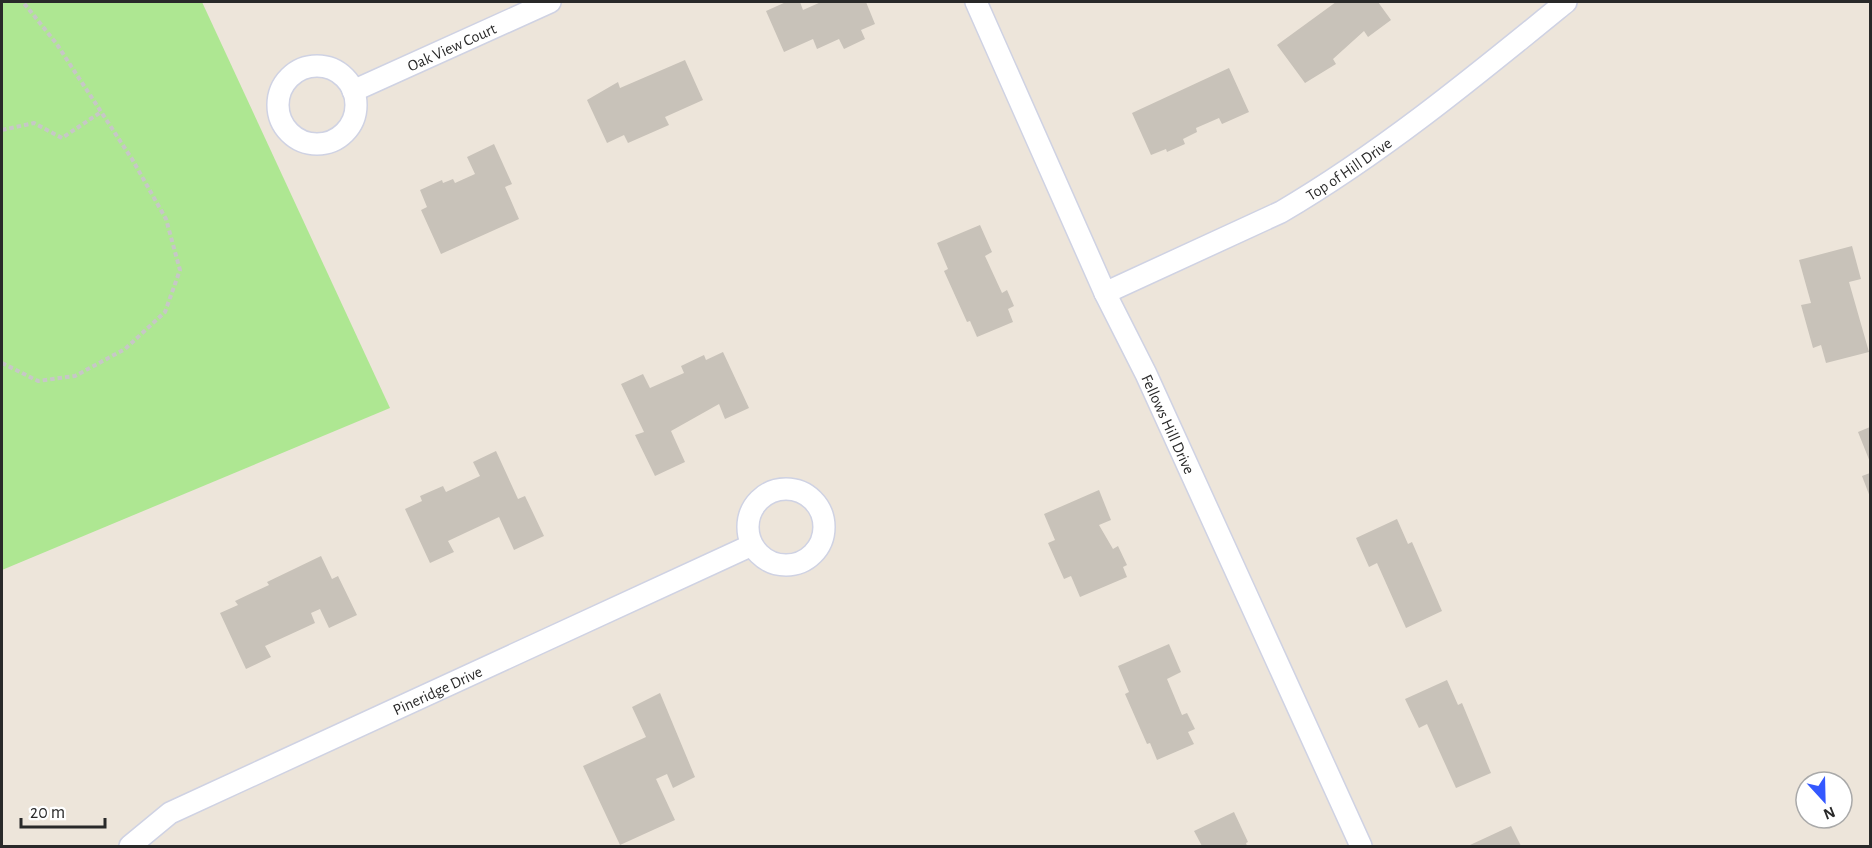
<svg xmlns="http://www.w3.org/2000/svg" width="1872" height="848" font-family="'Alegreya Sans',sans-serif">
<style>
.green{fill:#aee792}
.building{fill:#c8c2b9}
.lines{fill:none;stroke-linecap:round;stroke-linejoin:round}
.street-casing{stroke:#cfd2e3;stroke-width:24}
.path{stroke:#c7c7c7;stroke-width:4;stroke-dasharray:4.5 3;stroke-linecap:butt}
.street{stroke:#fff;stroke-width:21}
.labels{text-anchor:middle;stroke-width:6;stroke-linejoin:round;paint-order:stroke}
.street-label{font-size:16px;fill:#292929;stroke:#fff}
</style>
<rect width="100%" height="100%" fill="#ede5da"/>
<!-- green -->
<path class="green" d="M2,2h200l188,406 -388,162z"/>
<!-- building -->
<g class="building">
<path d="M786,2h14l3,8 18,-8h45l9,22 -14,6 4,9 -21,10 -5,-10 -22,10 -4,-10 -29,13 -18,-41z"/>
<path d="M1336,2h42l13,18 -23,17 -4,-6 -31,28 3,5 -31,19 -28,-38z"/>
<path d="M685,60l18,40 -38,17 4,8 -41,18 -4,-8 -17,8 -20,-43 31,-18 2,6z"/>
<path d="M1229,68l20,44 -27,12 -3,-6 -23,10 1,4 -14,7 2,5 -18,8 -1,-3 -15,6 -19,-42z"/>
<path d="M494,144l18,40 -7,3 14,32 -78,35 -20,-44 6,-3 -7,-17 22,-10 1,3 10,-4 2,4 20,-9 -8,-17z"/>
<path d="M980,225l12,27 -7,4 17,37 5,-3 7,16 -6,3 5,13 -36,15 -7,-16 -3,1 -23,-51 4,-2 -11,-26z"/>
<path d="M1852,246l9,33 -12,3 20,70 -43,11 -5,-18 -8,3 -12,-43 10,-2 -12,-43z"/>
<path d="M723,352l26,56 -24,11 -6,-15 -48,27 14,31 -30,14 -20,-41 9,-3 -23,-48 22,-10 7,14 34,-15 -3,-7 23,-11 2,5z"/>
<path d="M1870,427v35l-12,-30z"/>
<path d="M496,451l22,48 7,-3 19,40 -30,14 -15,-33 -51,24 6,11 -24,11 -25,-54 17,-8 -2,-5 23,-10 3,6 34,-16 -7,-14z"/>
<path d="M1870,473v24l-8,-21z"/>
<path d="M1099,490l12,30 -12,5 14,24 5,-3 9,19 -4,2 4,10 -47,20 -9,-21 -7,3 -16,-36 7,-3 -11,-26z"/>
<path d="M1397,519l11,25 4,-2 30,69 -36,17 -29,-65 -8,4 -13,-29z"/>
<path d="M321,556l11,23 6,-3 19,39 -28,13 -9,-19 -9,4 4,10 -50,23 6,11 -25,12 -26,-56 18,-8 -3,-4 34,-16 -2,-3z"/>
<path d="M1169,644l12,28 -14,7 15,36 5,-2 8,16 -7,3 6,12 -37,16 -7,-17 -3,1 -22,-50 4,-2 -11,-26z"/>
<path d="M1447,680l11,25 4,-2 29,70 -35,15 -29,-64 -8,4 -14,-29z"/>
<path d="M660,693l35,84 -22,11 -6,-14 -11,5 19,41 -55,25 -37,-79 63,-29 -14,-30z"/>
<path d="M1234,812l14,30 -2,1 1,3h-45l-8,-15z"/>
<path d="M1511,826l10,20h-50l-1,-1z"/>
</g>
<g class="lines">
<defs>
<g id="street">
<path id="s1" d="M976,2l129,291 41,81 215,472"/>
<circle cx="317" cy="105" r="39"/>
<path id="s2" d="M353,91l197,-89"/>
<path id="s3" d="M1105,293l176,-81c102,-60 193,-135 285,-210"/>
<circle cx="786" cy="527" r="38"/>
<path id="s4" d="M130,846l40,-33 582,-268"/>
</g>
</defs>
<!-- street casing -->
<use href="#street" class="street-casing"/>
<!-- path -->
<g class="path">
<path d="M2,130l32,-7 28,15 39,-26"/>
<path d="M2,363l36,18 37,-5 50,-27 40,-37 15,-42 -14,-51 -34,-60 -76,-116 -33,-41"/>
</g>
<!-- street -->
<use href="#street" class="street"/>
</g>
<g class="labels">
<!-- street labels -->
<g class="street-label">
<text dy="6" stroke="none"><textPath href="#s2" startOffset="108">Oak View Court</textPath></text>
<text dy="6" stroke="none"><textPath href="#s3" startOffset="274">Top of Hill Drive</textPath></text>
<text dy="6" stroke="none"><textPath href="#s1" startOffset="464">Fellows Hill Drive</textPath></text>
<text dy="6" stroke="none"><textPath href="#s4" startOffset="346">Pineridge Drive</textPath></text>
</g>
</g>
<!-- border -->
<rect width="1872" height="848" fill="none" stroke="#292929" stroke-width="6"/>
<!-- north arrow -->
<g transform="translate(1824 800) rotate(158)"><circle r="28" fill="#ffffff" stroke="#a9a9a9" stroke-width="1.5"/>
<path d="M0-4.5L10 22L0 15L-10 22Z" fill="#3458ff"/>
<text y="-9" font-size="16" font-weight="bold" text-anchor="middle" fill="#292929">N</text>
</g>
<!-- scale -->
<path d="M21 818v9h84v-9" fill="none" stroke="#292929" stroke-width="3"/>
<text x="30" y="818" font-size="18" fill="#292929" stroke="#ffffff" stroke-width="4.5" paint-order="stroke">20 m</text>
</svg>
